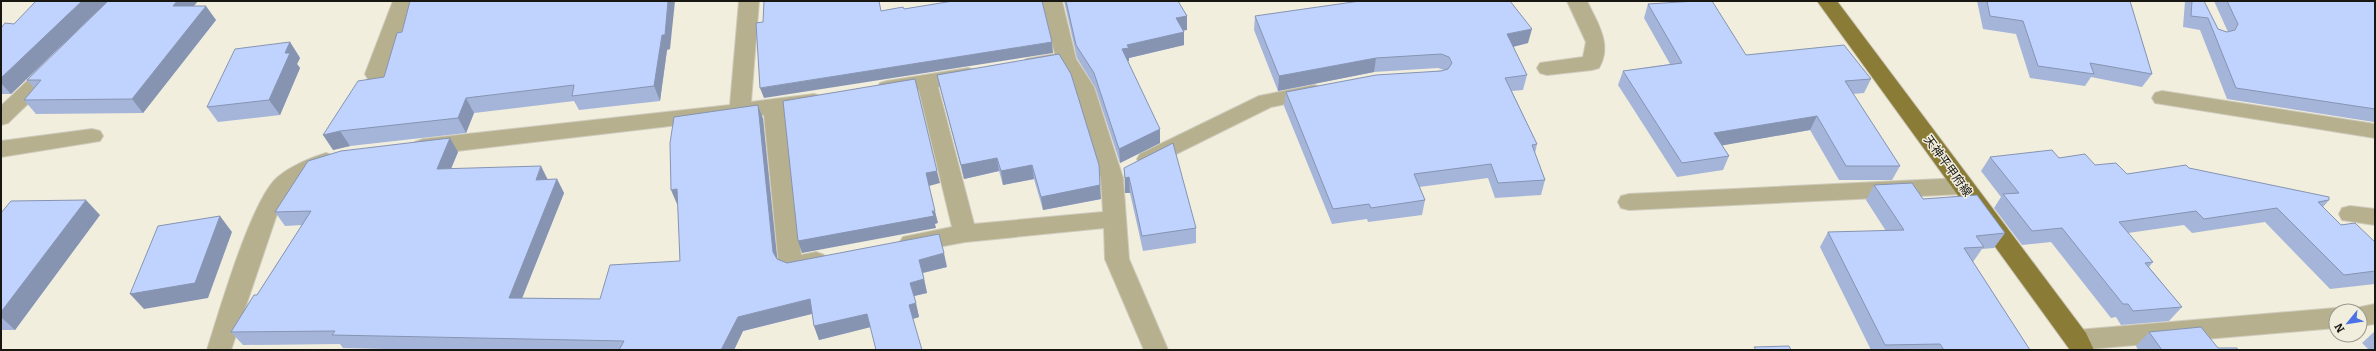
<svg xmlns="http://www.w3.org/2000/svg" width="2376" height="351" font-family="Bitter,'Noto Sans JP',serif">
<style>
.lines{fill:none;stroke-linecap:round;stroke-linejoin:round}
.minor-casing{stroke:#cecbbd;stroke-width:2}
.major-casing{stroke:#cecbbd;stroke-width:2}
.minor{fill:#b7b08e;fill-rule:evenodd}
.major{fill:#8a7c37;fill-rule:evenodd}
.wall{fill:#a5b5da}
.shaded-wall{fill:#8694b2}
.building{fill:#c0d3fe;stroke:#8694b2}
.labels{text-anchor:middle;stroke-width:3;stroke-linejoin:round;paint-order:stroke}
.street-label{font-size:12px;fill:#171611;stroke:#f1eede}
</style>
<rect width="100%" height="100%" fill="#f1eede"/>
<g class="lines">
<defs>
<g id="minor">
<path d="M393,1h20l-28,73 -3,5 -7,2 -7,-2 -3,-5z"/>
<path d="M739,1h20l-8,101 63,-8 7,2 3,5 -3,5 -36,6 16,143 15,-3 8,3 4,6 -4,6 -33,8 -8,-3 -4,-6 -15,-151 -341,40 -8,-3 -3,-5 3,-5 8,-3 307,-34z"/>
<path d="M1042,1h20l14,58 18,28 29,91 6,81 39,91h-24l-39,-91 -1,-31 -139,14 -54,10 -8,-3 -4,-6 4,-6 49,-10 -33,-137 -32,5 -7,-2 -3,-5 3,-5 7,-2 81,-13 7,2 3,5 -3,5 -37,7 36,137 129,-12 -2,-34 -27,-91 -13,-21 -28,5 -7,-2 -3,-5 3,-5 29,-5z"/>
<path d="M1567,1h20c10,21 26,44 12,67l-7,2 -45,5 -7,-2 -3,-5 3,-5 43,-6 3,-15z"/>
<path d="M55,59l7,2 3,5 -3,5 -54,52 -7,2v-19l47,-45z"/>
<path d="M1314,85l7,2 3,5 -3,5 -50,10 -115,57 -8,3 -8,-3 -3,-5 3,-5 119,-58z"/>
<path d="M2162,91l213,33v14l-220,-35 -3,-5 3,-5z"/>
<path d="M92,129l8,2 3,5 -3,5 -99,16v-16z"/>
<path d="M326,153l8,3 3,5 -3,5 -40,22 -17,26 -46,136h-24c12,-37 45,-154 72,-174 14,-11 31,-18 47,-23z"/>
<path d="M1962,178l8,2 3,6 -3,6 -8,2 -333,16 -8,-2 -3,-6 3,-6 8,-2z"/>
<path d="M2350,206l25,3v16l-33,-5 -3,-6 3,-6z"/>
<path d="M2375,304v20l-15,2v-15h-10l1,-2z"/>
<path d="M2336,308l8,3h-8v17l-259,22 -9,-3 -3,-7 3,-7 9,-3z"/>
</g>
<path id="major" d="M1817,1h20l249,332 8,17h-24z"/>
</defs>
<!-- minor casing -->
<use href="#minor" class="minor-casing"/>
<!-- major casing -->
<use href="#major" class="major-casing"/>
<!-- minor -->
<use href="#minor" class="minor"/>
<!-- major -->
<use href="#major" class="major"/>
</g>
<!-- wall -->
<g class="wall">
<path d="M108,1l-97,93h-10v-66l13,-4z"/>
<path d="M1064,1h114l9,15v14h-4l1,15 -55,13v3h-1l32,82 -40,20 -25,-76 -18,-29z"/>
<path d="M1977,1h153l22,73 -10,13 -51,-10 -6,9 -55,-8 -14,-44 -33,-5z"/>
<path d="M2185,1h19l14,28 9,3h1l-14,-31h161v122l-1,-1 -147,-23 -27,-69 -17,-3z"/>
<path d="M1648,4l98,51 125,24 -7,14 -11,1 47,72 -8,14h-53l-29,-50 -88,15 7,11 -6,14 -46,7 -59,-92 5,-14 47,-7 -26,-46z"/>
<path d="M195,6l21,14 -73,93 -107,1 -12,-14 10,-12 -7,-8z"/>
<path d="M1255,16l273,27 -15,4 14,28 -4,15 -11,1 25,53 -2,9 10,27 -4,15 -46,3 -7,-20 -69,9 6,13 -3,15 -54,7 -1,-3 -35,5 -48,-118 2,-14 158,-22 -6,-2 -64,4 -96,19 -24,-61z"/>
<path d="M290,42l10,16 -3,6 3,4 -20,47 -62,7 -11,-15z"/>
<path d="M670,49l-3,1 -7,51 -81,9 -5,-9 -100,12 -8,20 -116,13 -17,4 25,-69z"/>
<path d="M937,75l164,124 -58,11 -9,-31 -31,6 -4,-14 -35,8 -24,-91z"/>
<path d="M758,105l5,14 14,140 10,4 160,4 -24,6 4,20 -13,3 5,21 -49,10 -51,13 -5,-14 -2,-12 -69,17 -9,19h-305l-86,-2 -3,-4 -97,1 -12,-13 26,-37 45,-70 -17,1 -10,-14 183,-60 -7,17 97,10h9l7,14 -42,105 78,1 80,-38 -2,-57h-1z"/>
<path d="M1990,157l69,1 36,7 32,9 62,-6 140,32 -6,7 18,18 34,17v42l-45,5 -65,-67 -73,11 -8,-8 -56,8 25,29 -4,5 33,40 -13,14 -48,4 -5,-8 -5,1 -60,-76 -29,3 -28,-37 7,-11 -20,-26z"/>
<path d="M1124,168l72,60v15l-53,8 -13,-58h-5z"/>
<path d="M1874,185l49,14 82,34 -11,15 -12,1 -9,13 57,88h-159l-51,-103 8,-15 58,-1 -20,-31z"/>
<path d="M1,213l99,2 -85,115h-14z"/>
<path d="M2375,331v19h-6l-7,-7z"/>
<path d="M2149,332l69,16 20,2h-100l-2,-4z"/>
</g>
<!-- shaded-wall -->
<g class="shaded-wall">
<path d="M82,1h26l-97,93 -10,-11v-5z"/>
<path d="M177,1h21l-15,19 -10,-14z"/>
<path d="M668,1h7l-5,48 -3,1 -7,51 -6,-15 8,-51z"/>
<path d="M206,6l10,14 -73,93 -11,-14z"/>
<path d="M1187,16v14l-11,2v-14z"/>
<path d="M1532,29l-4,14 -24,6 3,-15z"/>
<path d="M1184,32v13l-55,13v3l-6,2 -1,-14 5,-4z"/>
<path d="M290,42l10,16 -3,6 3,4 -20,47 -11,-15 16,-47z"/>
<path d="M1052,42l1,11 -289,45 -4,-10z"/>
<path d="M1376,58l-2,14 -96,19 1,-15z"/>
<path d="M466,98l8,15 -8,20 -8,-15z"/>
<path d="M758,105l5,14 15,147 -5,-14z"/>
<path d="M1817,116l-7,14 -102,18 6,-15z"/>
<path d="M1160,129v14l-40,20 -1,-14z"/>
<path d="M340,131l10,15 -17,4 -10,-15z"/>
<path d="M450,138l8,14 -13,31 -8,-14z"/>
<path d="M997,158l2,13 -35,8 -3,-14z"/>
<path d="M1032,165l2,14 -31,6 -2,-14z"/>
<path d="M1099,165l2,34 -58,11 -2,-13z"/>
<path d="M541,166l7,14h-12z"/>
<path d="M937,171l3,12 -11,3 -3,-13z"/>
<path d="M1129,177l1,16h-5v-15z"/>
<path d="M557,179l7,14 -47,118 -8,-13z"/>
<path d="M677,189l6,14 -6,1 -6,-14z"/>
<path d="M86,200l14,15 -85,115 -14,-13v-5z"/>
<path d="M935,211l3,12 -3,1 1,4 -134,25 -4,-12z"/>
<path d="M220,216l12,16 -24,66 -64,11 -14,-15z"/>
<path d="M944,253l3,14 -25,6 -3,-13z"/>
<path d="M924,279l3,14 -13,3 -4,-13z"/>
<path d="M810,299l5,14 -72,18 -9,19h-13l17,-33z"/>
<path d="M916,303l3,14 -6,2 -4,-14z"/>
<path d="M867,314l4,13 -52,13 -5,-14z"/>
</g>
<!-- building -->
<g class="building">
<path d="M36,1h46l-81,77v-50l4,-5 9,1z"/>
<path d="M108,1h69l-4,5h33l-74,93 -108,1 17,-20h-14z"/>
<path d="M410,1h258l-3,34h-3l-8,51 -82,10 2,-11 -108,13 -8,20 -118,13 -17,4 35,-54 26,-4 13,-44 5,-1z"/>
<path d="M764,1h115l2,10 22,-4 1,2 49,-8h89l10,41 -292,46 -4,-65 7,-1z"/>
<path d="M1066,1h112l9,15 -11,2 8,14 -57,13 2,3 -7,1 38,80 -41,20 -25,-76 -18,-28z"/>
<path d="M1360,1h150l22,28 -25,5 20,41 -22,3 32,66 -5,1 13,35 -47,3 -7,-19 -77,10 11,26 -54,8 -2,-4 -36,5 -47,-117 90,-17 65,-4 7,-2 4,-6 -3,-6 -8,-3 -65,4 -97,18 -24,-60z"/>
<path d="M1696,1h16l34,54 98,-10 27,34 -26,2 55,85h-54l-29,-50 -103,17 15,23 -47,7 -59,-92 59,-8 -34,-59z"/>
<path d="M1987,1h143l22,73 -62,-11 4,11 -56,-8 -15,-45 -33,-5z"/>
<path d="M2192,1h12l14,28 9,3 8,-2 3,-6 -11,-23h148v108l-139,-21 -28,-70 -17,-2z"/>
<path d="M290,42l-5,11h5l-21,47 -62,7 28,-58z"/>
<path d="M1059,54l12,20 28,91 1,20 -59,12 -9,-32 -31,6 -4,-13 -36,7 -24,-90z"/>
<path d="M915,79l22,92 -11,2 9,38h-3l2,5 -136,25 -15,-140z"/>
<path d="M758,105l15,147 4,7 10,4 152,-29 5,19 -25,7 5,19 -14,4 6,20 -7,2 13,45h-46l-9,-36 -53,12 -4,-27 -72,18 -17,33h-102l5,-9 -292,-6 3,-4 -104,1 23,-37h3l54,-84 -36,1 33,-51 33,-10 109,-13 -13,31 104,-3 -5,14 21,-1 -48,119 91,1 10,-34 70,-4 -3,-72 -6,1 -1,-47 4,-26z"/>
<path d="M1173,143l23,85 -54,8 -13,-59 -4,1 -1,-10z"/>
<path d="M2052,150l7,8 26,-4 10,11 21,-2 11,11 59,-9 3,3 140,29v3l-11,2 23,23 14,-2 20,19v29l-31,4 -67,-67 -73,11 -8,-8 -77,11 34,40 -8,1 37,44 -49,4 -5,-7h-5l-61,-76 -30,3 -29,-37 16,-1 -29,-36z"/>
<path d="M1912,183l11,16 54,-4 28,38 -29,3 8,11 -20,1 66,102h-86l-4,-6 -55,1 -57,-113 76,-2 -30,-45z"/>
<path d="M86,200l-85,112v-99l10,-12z"/>
<path d="M220,216l-25,67 -65,11 28,-68z"/>
<path d="M2201,327l17,21h19l1,2h-76l-13,-18z"/>
<path d="M1789,346l2,4h-35l-2,-3z"/>
</g>
<g class="labels">
<!-- street labels -->
<g class="street-label">
<text transform="translate(1948 166) rotate(54)" y="4">天神平甲府線</text>
</g>
</g>
<!-- border -->
<rect width="2376" height="351" fill="none" stroke="#171611" stroke-width="4"/>
<!-- north arrow -->
<g transform="translate(2348 323) rotate(240)"><circle r="19" fill="#f1eede" stroke="#9a988c"/>
<path d="M0-3L7 15L0 10L-7 15Z" fill="#4b71e4"/>
<text y="-6" font-size="11" font-weight="bold" text-anchor="middle" fill="#171611">N</text>
</g>
</svg>
